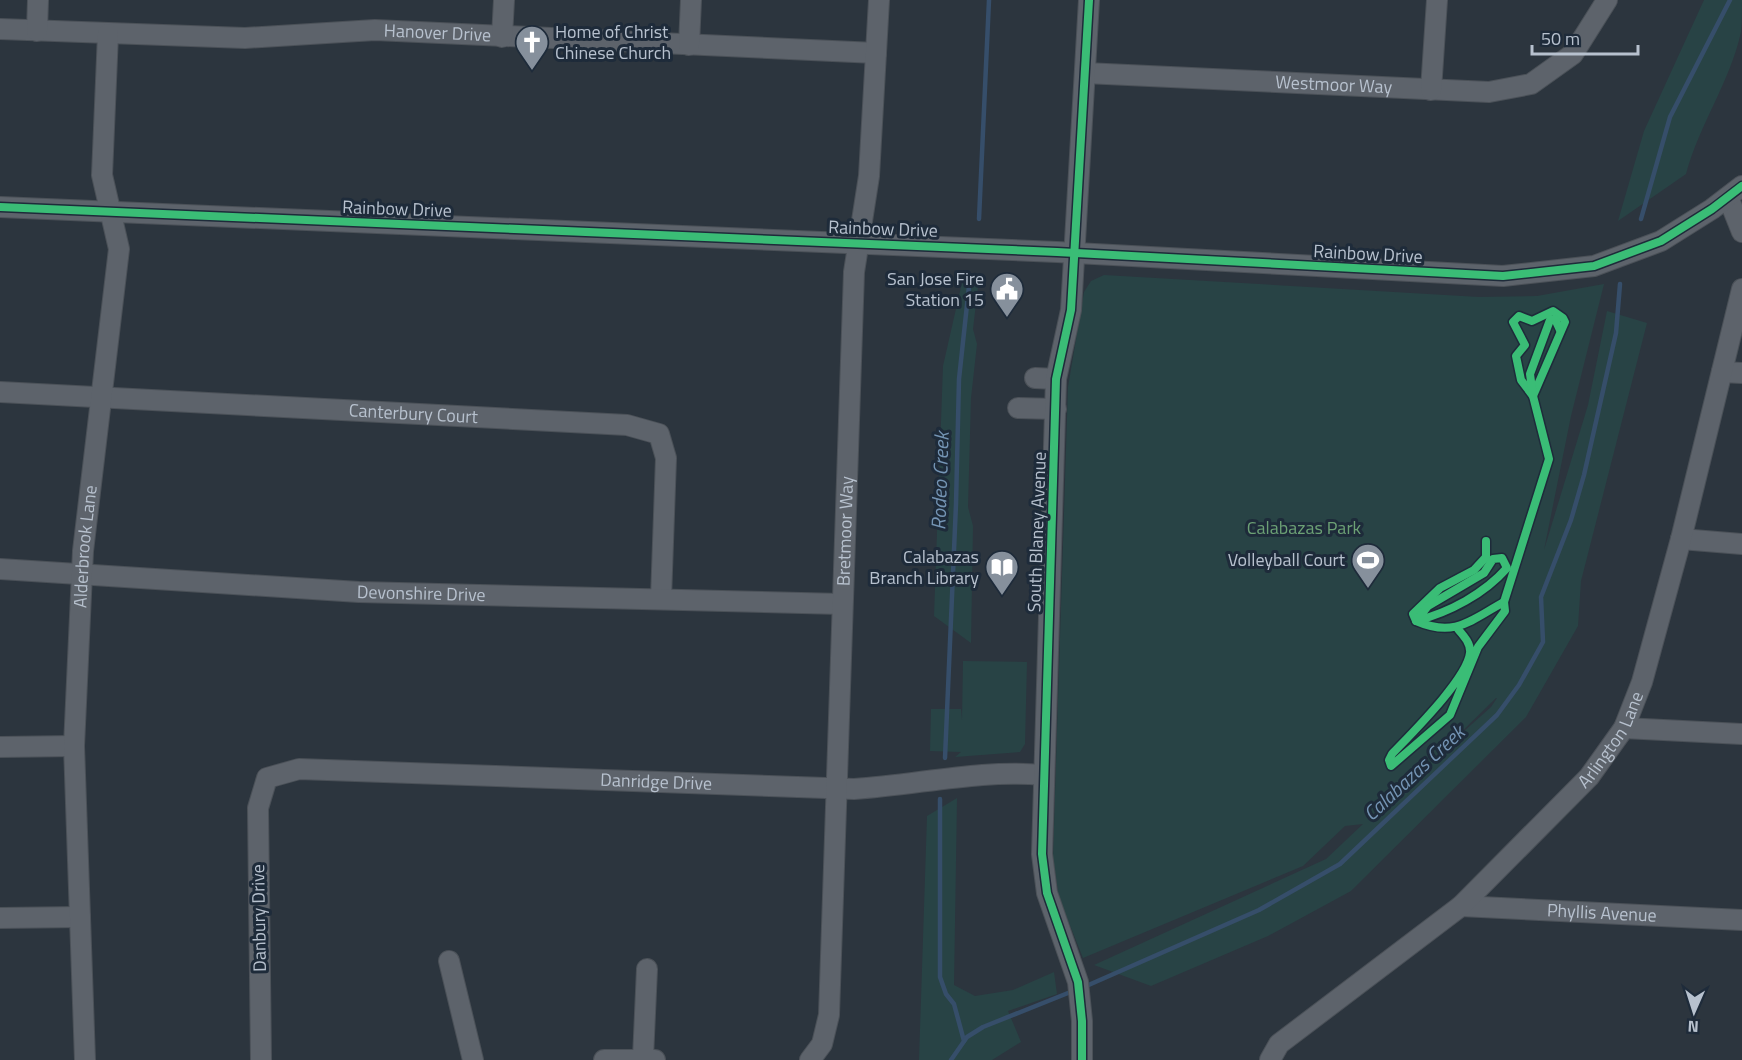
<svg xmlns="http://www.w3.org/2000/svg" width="1742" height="1060" font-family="'Titillium Web',sans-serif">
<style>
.green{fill:#284345;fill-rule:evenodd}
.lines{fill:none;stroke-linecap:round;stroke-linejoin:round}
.stream{stroke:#364e6a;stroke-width:4.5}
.minor-casing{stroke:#4b5158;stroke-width:22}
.minor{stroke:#5d636b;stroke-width:20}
.cycleway-casing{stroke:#1e2b3a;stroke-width:11}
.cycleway{stroke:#3abd76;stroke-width:8}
.labels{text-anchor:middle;stroke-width:6;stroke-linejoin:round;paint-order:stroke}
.poi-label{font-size:18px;fill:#b7c1ce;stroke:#1e2b3a;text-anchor:end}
.street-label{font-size:18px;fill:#b7c1ce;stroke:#1e2b3a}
.park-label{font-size:18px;fill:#6ca175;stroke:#1e2b3a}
.water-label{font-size:20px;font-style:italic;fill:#7494b4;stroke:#1e2b3a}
</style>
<rect width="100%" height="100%" fill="#2c353e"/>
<!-- green -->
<g class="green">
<path d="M1704,0h38c0,10 0,22 -1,32 -11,50 -42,93 -55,142l-68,47 26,-90z"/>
<path d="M1104,275l375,22 58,-1 67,-12 -33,132 -27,134 44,-145 19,-94 40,12 -66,258 -3,45 -52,91 -175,174 -83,45 -117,50 -57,-21 232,-106 37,-35 -18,2 -42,40 -220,92 -24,-60 -6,-40 15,-471 16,-95 7,-11zM1497,698l-6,9 -48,43 53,-52z"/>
<path d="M963,278l16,1 -6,50 4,15 -6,54 -3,109 5,19 -2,117 -37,-27 9,-250z"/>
<path d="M963,661l64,1 -2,82 -5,8 -65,5 6,-5 -31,-1 1,-42h30l1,11z"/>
<path d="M957,798l-3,187 21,11 38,-6 41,-18 3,22 -49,17 13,31 -29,18h-73l8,-244z"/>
</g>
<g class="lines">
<!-- stream -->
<g class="stream">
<path d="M979,219l10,-219"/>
<path d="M1641,219l29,-102 60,-117"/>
<path d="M945,758l11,-254 3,-125 11,-102"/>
<path d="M940,799v178l6,17 8,10 10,37"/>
<path d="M1084,987l175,-77 81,-46 157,-149 22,-30 24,-43 -2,-45 30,-77 13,-45 32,-142 4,-49"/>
<path d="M951,1060l16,-23 16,-10 90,-36"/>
</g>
<defs>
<g id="minor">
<path id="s1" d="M0,29l245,9 130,-8 501,23"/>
<path d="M37,31l1,-31"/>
<path d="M502,37l2,-37"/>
<path d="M689,45l2,-45"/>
<path id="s2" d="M1085,73l404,19 42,-8 42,-30 34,-54"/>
<path d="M1431,90l6,-90"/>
<path d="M1728,197l14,35"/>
<path d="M0,207l1057,45 446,24 91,-10 67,-25 51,-32 30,-23"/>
<path d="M1722,372l20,1"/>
<path d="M1035,378l21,1"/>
<path id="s3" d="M0,392l627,33 32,9 7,24 -5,141"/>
<path d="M1018,408l38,1"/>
<path d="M1681,539l61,5"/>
<path id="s4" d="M0,569l359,23 482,12"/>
<path d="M1624,728l118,6"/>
<path d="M0,747l74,-1"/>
<path id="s5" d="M1461,906l281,14"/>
<path d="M0,918l80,-1"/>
<path d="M449,961l24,99"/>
<path d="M643,1058l4,-89"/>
<path id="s6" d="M85,1060l-11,-314 9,-195 36,-302 -17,-74 6,-141"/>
<path id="s7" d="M261,1060l-3,-252 9,-30 32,-9 555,20c64,-4 126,-20 189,-14"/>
<path d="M604,1060h51"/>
<path id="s8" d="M810,1060l12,-16 7,-29 25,-743 15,-96 10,-176"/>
<path d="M1082,1060v-39l-4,-39 -31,-89 -5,-39 14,-475 15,-69 18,-310"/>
<path id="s9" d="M1270,1060l9,-16 182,-138 128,-129 35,-49 18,-46 39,-143 61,-250"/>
</g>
</defs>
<!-- minor casing -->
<use href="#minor" class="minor-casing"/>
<!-- minor -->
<use href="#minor" class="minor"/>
<defs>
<g id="cycleway">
<path d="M0,207l1057,45 446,24 91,-10 67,-25 51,-32 30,-23"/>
<path d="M1553,311l10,7 2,4 -32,74 -12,-16 -5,-24 9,-11 -12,-23 6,-6 13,5z"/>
<path d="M1486,541v16l-12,13 -34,18 -27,26 3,7c39,17 55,-1 88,-19l45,-143 -16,-63 -3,-22 20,-54 5,-1 5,11"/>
<path d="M1502,558l5,10c-23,26 -57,44 -91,53l12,-15 56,-33 9,-14z"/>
<path d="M1457,628c6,7 14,15 13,25 -3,26 -59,81 -78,101l-3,6 2,6 59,-51 28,-68 27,-36 -1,-9"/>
<path d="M1082,1060v-39l-4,-39 -31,-89 -5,-39 14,-475 15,-69 18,-310"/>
</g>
</defs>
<!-- cycleway casing -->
<use href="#cycleway" class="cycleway-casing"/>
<!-- cycleway -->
<use href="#cycleway" class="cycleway"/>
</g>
<!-- icons -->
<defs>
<symbol id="church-pin" viewBox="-11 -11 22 30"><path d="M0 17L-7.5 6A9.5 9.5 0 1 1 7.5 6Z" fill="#86909c" stroke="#1e2b3a"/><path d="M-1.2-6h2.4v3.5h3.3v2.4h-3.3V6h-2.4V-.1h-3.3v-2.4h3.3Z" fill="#fff"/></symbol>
<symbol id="civic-pin" viewBox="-11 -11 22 30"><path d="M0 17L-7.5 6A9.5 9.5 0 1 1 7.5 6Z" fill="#86909c" stroke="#1e2b3a"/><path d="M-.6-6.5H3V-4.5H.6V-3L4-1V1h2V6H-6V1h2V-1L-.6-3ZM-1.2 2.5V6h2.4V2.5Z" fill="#fff"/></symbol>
<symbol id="stadium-pin" viewBox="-11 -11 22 30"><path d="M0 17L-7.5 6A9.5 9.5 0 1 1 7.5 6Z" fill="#86909c" stroke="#1e2b3a"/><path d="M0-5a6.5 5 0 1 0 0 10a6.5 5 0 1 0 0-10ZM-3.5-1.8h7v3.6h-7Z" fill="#fff"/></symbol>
<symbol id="library-pin" viewBox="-11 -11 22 30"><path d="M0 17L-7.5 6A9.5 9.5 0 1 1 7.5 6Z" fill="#86909c" stroke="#1e2b3a"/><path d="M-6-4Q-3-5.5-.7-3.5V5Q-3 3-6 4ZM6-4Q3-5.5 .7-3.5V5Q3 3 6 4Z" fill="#fff"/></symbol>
</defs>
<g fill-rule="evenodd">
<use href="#church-pin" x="513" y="23" width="38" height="52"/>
<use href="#civic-pin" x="988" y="270" width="38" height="52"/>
<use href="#stadium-pin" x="1349" y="541" width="38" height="52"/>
<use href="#library-pin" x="983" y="548" width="38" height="52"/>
</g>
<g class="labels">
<!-- poi labels -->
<g class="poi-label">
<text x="555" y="38" text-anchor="start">Home of Christ<tspan x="555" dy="21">Chinese Church</tspan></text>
<text x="984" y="285">San Jose Fire<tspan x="984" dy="21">Station 15</tspan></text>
<text x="979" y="563">Calabazas<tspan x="979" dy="21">Branch Library</tspan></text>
<text x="1345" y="566">Volleyball Court</text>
</g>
<!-- street labels -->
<g class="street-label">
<text dy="6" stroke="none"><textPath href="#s1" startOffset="438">Hanover Drive</textPath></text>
<text dy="6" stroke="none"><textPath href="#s2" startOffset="249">Westmoor Way</textPath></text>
<text transform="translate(397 209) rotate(2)" y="6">Rainbow Drive</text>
<text transform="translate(883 229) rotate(2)" y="6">Rainbow Drive</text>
<text transform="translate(1368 254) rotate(3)" y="6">Rainbow Drive</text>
<text dy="6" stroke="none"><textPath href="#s3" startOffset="414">Canterbury Court</textPath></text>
<text dy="6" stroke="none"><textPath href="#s8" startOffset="534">Bretmoor Way</textPath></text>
<text transform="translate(1037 532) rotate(-88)" y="6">South Blaney Avenue</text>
<text dy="6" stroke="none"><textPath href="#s6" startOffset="514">Alderbrook Lane</textPath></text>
<text dy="6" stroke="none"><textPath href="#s4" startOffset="422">Devonshire Drive</textPath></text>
<text dy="6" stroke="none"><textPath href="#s9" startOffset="472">Arlington Lane</textPath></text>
<text dy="6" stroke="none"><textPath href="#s7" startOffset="674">Danridge Drive</textPath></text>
<text dy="6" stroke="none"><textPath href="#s5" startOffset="141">Phyllis Avenue</textPath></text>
<text transform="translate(259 918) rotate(-91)" y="6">Danbury Drive</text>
</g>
<!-- park labels -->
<g class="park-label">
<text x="1304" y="534">Calabazas Park</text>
</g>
<!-- water labels -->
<g class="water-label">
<text transform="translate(940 481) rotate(-88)" y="7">Rodeo Creek</text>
<text transform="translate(1414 773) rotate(-43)" y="7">Calabazas Creek</text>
</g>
</g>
<!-- north arrow -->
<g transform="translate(1694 1012) rotate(183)" stroke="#1e2b3a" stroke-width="4.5" paint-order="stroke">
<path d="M0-4.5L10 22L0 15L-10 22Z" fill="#b7c1ce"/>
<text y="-9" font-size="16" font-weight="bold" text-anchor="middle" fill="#b7c1ce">N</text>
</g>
<!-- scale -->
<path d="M1532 45v9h106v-9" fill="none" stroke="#b7c1ce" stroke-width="3"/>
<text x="1541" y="45" font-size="18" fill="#b7c1ce" stroke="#1e2b3a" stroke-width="4.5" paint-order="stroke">50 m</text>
</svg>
